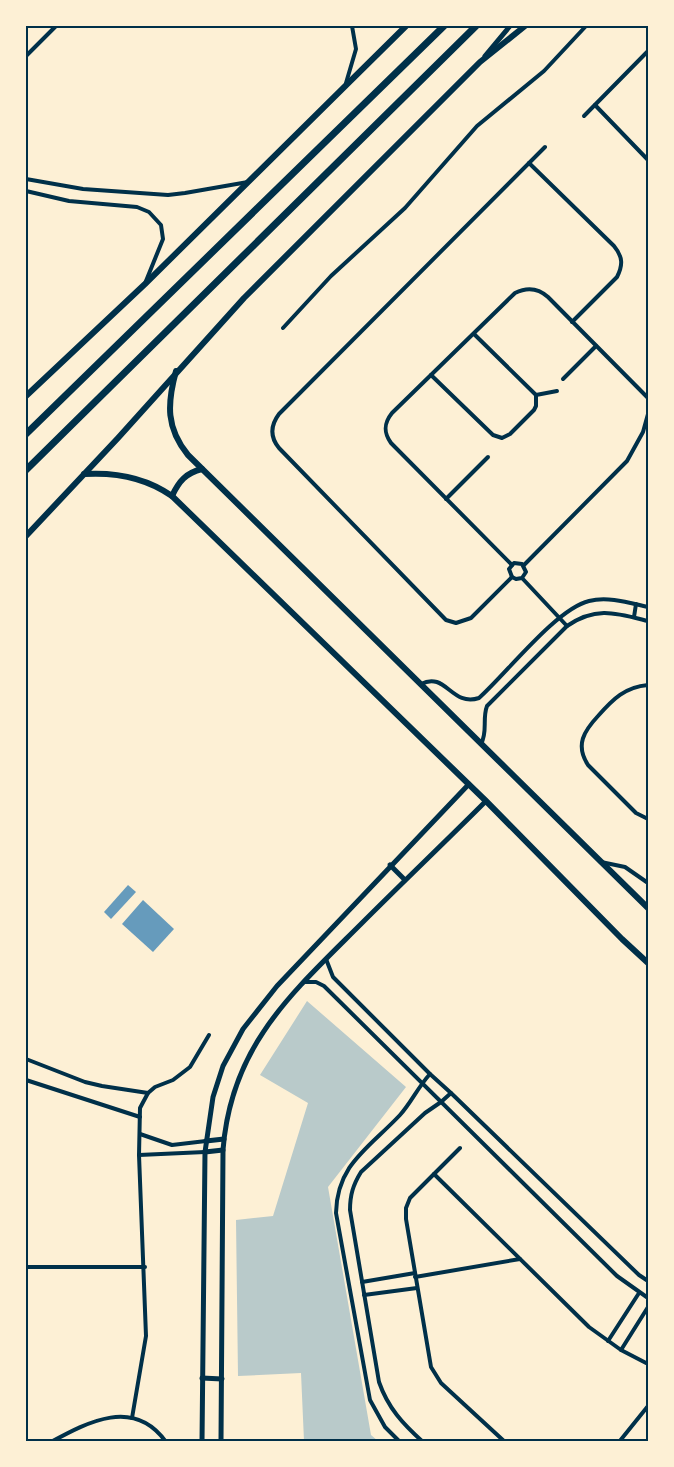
<svg xmlns="http://www.w3.org/2000/svg" width="674" height="1467" font-family="Quicksand,sans-serif">
<style>
.green{fill:#b9caca}
.water{fill:#669bbc}
.lines{fill:none;stroke-linecap:round;stroke-linejoin:round}
.minor{stroke:#003049;stroke-width:4}
.tertiary{stroke:#003049;stroke-width:5}
.primary{stroke:#003049;stroke-width:6}
.trunk{stroke:#003049;stroke-width:7}
.neatline{fill:none;stroke:#003049;stroke-width:2}
</style>
<rect width="100%" height="100%" fill="#fdf0d5"/>
<!-- green -->
<path class="green" d="M307,1001l99,86 -78,100 43,248 7,6h-74l-3,-68 -63,3 -2,-156 37,-4 35,-113 -48,-28z"/>
<!-- water -->
<g class="water">
<path d="M128,885l8,7 -25,27 -7,-7z"/>
<path d="M143,900l31,29 -21,23 -31,-28z"/>
</g>
<g class="lines">
<!-- minor -->
<g class="minor">
<path d="M26,56l30,-30"/>
<path d="M346,83l10,-34 -4,-23"/>
<path d="M595,105l53,55"/>
<path d="M584,116l64,-65"/>
<path d="M529,163l85,83c9,11 9,19 3,31l-45,45"/>
<path d="M26,179l57,10 85,6 17,-2 63,-11"/>
<path d="M26,191l43,10 68,6 12,5 12,13 2,14 -17,42"/>
<path d="M283,328l48,-52 74,-68 72,-82 67,-55 42,-45"/>
<path d="M431,375l62,60 9,3 8,-4 24,-24 2,-4v-11l-62,-61"/>
<path d="M563,379l33,-33"/>
<path d="M536,395l21,-4"/>
<path d="M446,499l42,-42"/>
<path d="M512,565l-121,-122c-8,-11 -7,-20 1,-30l123,-120c12,-6 23,-5 33,4l100,101"/>
<path d="M524,565l103,-104 16,-29 5,-18"/>
<path d="M512,577l-41,41 -15,5 -10,-3 -167,-172c-9,-11 -9,-22 0,-34l266,-267"/>
<path d="M522,578l4,-6 -4,-8 -8,-1 -5,6 3,8 4,2 6,-1 45,48"/>
<path d="M634,617l2,-13"/>
<path d="M421,684c25,-13 30,23 58,14 28,-25 77,-89 110,-97 19,-5 41,2 59,6"/>
<path d="M648,685c-23,2 -35,14 -50,31 -14,15 -23,29 -10,49l48,48 12,6"/>
<path d="M481,744c7,-12 1,-25 6,-38l80,-80c29,-20 49,-13 81,-5"/>
<path d="M601,862l24,5 23,16"/>
<path d="M326,959l7,18 97,97 21,19 188,182 9,6"/>
<path d="M305,982h11l8,4 293,290 31,22"/>
<path d="M26,1059l59,23 17,4 46,7"/>
<path d="M26,1080l114,37"/>
<path d="M140,1134l32,11 34,-4"/>
<path d="M460,1148l-50,50 -4,10v11l25,148 10,16 64,59"/>
<path d="M139,1155l66,-3"/>
<path d="M434,1174l155,153 32,23 27,14"/>
<path d="M26,1267h119"/>
<path d="M415,1277l105,-18"/>
<path d="M362,1282l53,-9"/>
<path d="M364,1295l53,-7"/>
<path d="M608,1341l31,-48"/>
<path d="M621,1350l27,-43"/>
<path d="M132,1418l14,-82 -7,-181 1,-47 8,-15 7,-6 18,-7 17,-13 19,-32"/>
<path d="M51,1442c37,-20 83,-45 115,0"/>
<path d="M400,1442l-15,-15 -15,-27 -34,-187c1,-49 33,-65 64,-98 11,-12 18,-28 30,-41"/>
<path d="M423,1442c-20,-18 -35,-34 -44,-60l-29,-172c0,-15 3,-25 11,-38l64,-59 16,-11 10,-9"/>
<path d="M619,1442l29,-36"/>
</g>
<!-- tertiary -->
<g class="tertiary">
<path d="M485,56l25,-30"/>
<path d="M390,865l15,15"/>
<path d="M206,1141l18,-2"/>
<path d="M205,1152l18,-2"/>
<path d="M202,1378l20,1"/>
<path d="M202,1442l3,-290 8,-55 10,-31 20,-37 34,-43 192,-202"/>
<path d="M221,1442l2,-292c8,-105 69,-157 139,-227 41,-41 83,-81 124,-122"/>
</g>
<!-- primary -->
<g class="primary">
<path d="M176,371c-9,33 -10,57 12,84l460,453"/>
<path d="M26,396l119,-112 261,-258"/>
<path d="M84,474c32,-2 61,3 88,22l314,305 136,138 26,24"/>
<path d="M172,496c7,-15 14,-23 30,-27"/>
<path d="M26,536l92,-98 126,-140 236,-236 45,-36"/>
</g>
<!-- trunk -->
<g class="trunk">
<path d="M26,434l418,-408"/>
<path d="M26,470l450,-444"/>
</g>
</g>
<!-- border -->
<rect width="674" height="1467" fill="none" stroke="#fdf0d5" stroke-width="54"/>
<rect x="27" y="27" width="620" height="1413" class="neatline"/>
</svg>
